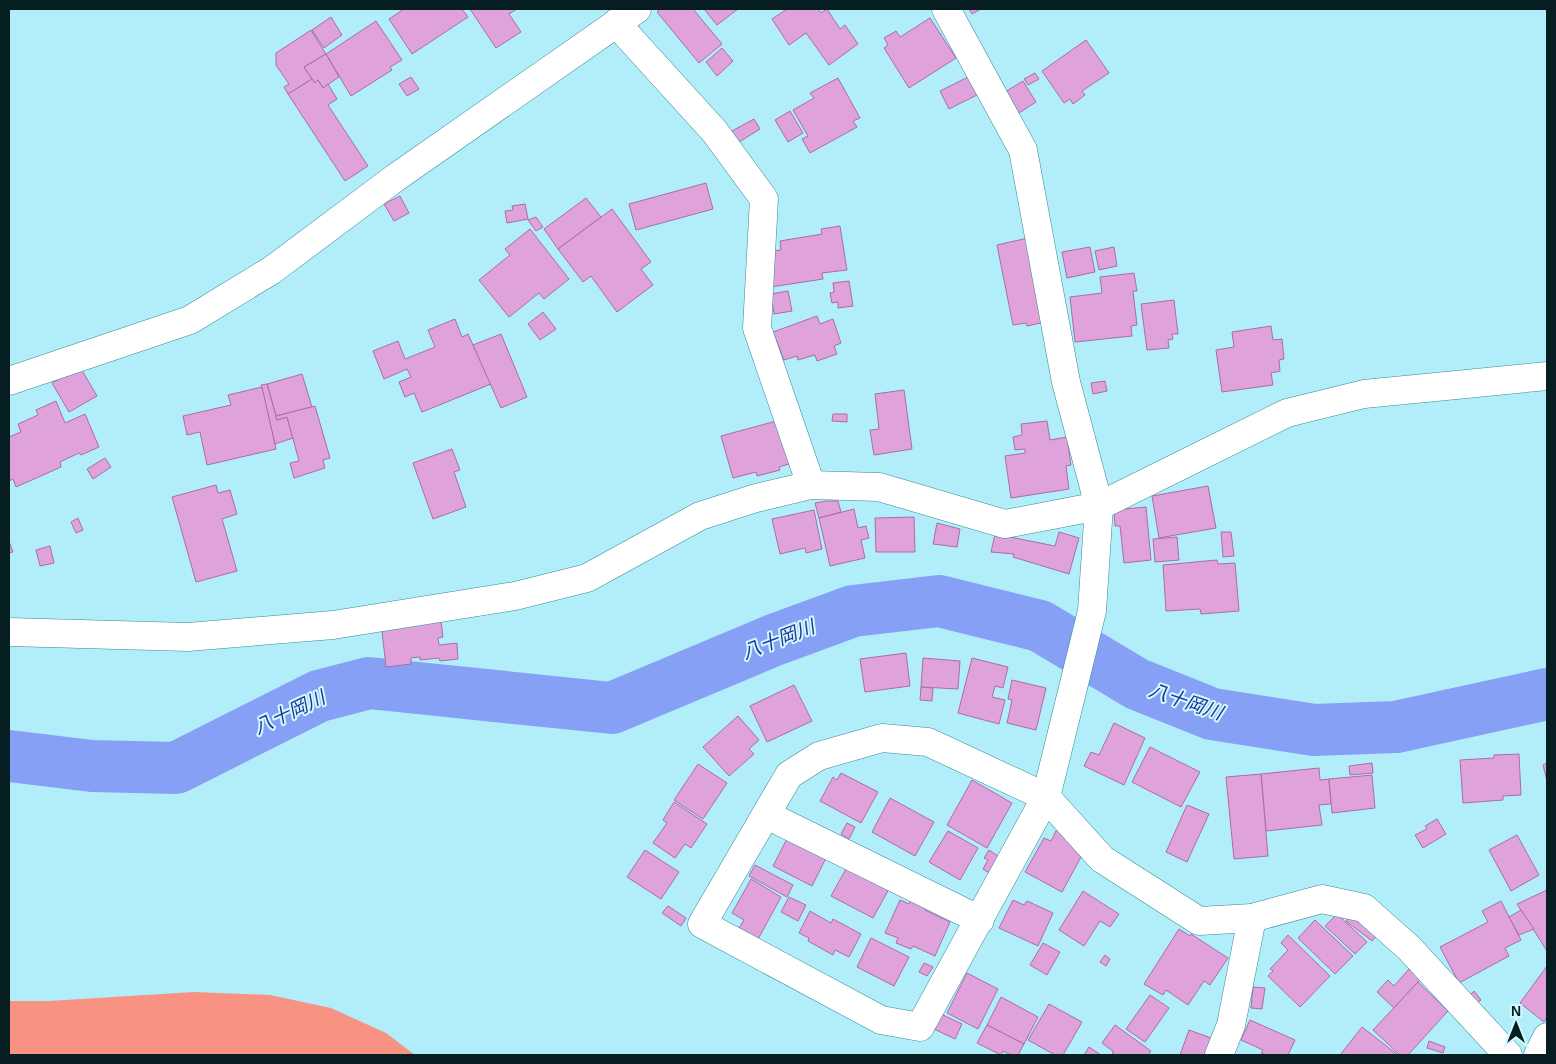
<svg xmlns="http://www.w3.org/2000/svg" width="1556" height="1064" font-family="Arial,'Noto Sans JP',sans-serif">
<style>
.green{fill:#f89384}
.lines{fill:none;stroke-linecap:round;stroke-linejoin:round}
.river{stroke:#85a0f5;stroke-width:52}
.building{fill:#e0a2da;stroke:#a96ea4}
.street-casing{stroke:#348a98;stroke-width:29}
.street{stroke:#fff;stroke-width:28}
.labels{text-anchor:middle;stroke-width:4;stroke-linejoin:round;paint-order:stroke}
.water-label{font-size:19px;font-style:italic;fill:#243394;stroke:#d0f8ff}
</style>
<rect width="100%" height="100%" fill="#b2eef9"/>
<!-- green -->
<path class="green" d="M194,992l76,3 61,13 55,25 29,22h-406v-54h40z"/>
<g class="lines">
<!-- river -->
<path class="river" d="M9,756l83,10 84,2 143,-72 50,-13 243,25 162,-68 79,-29 86,-10 101,25 97,58 75,30 102,16 82,-3 151,-33"/>
</g>
<!-- building -->
<g class="building">
<path d="M404,9h58l6,8 -56,37 -23,-35z"/>
<path d="M470,9h47l-8,5 12,18 -25,16z"/>
<path d="M660,9h33l29,35 -23,19 -42,-51z"/>
<path d="M704,9h34l-21,16z"/>
<path d="M787,9h31l3,4 6,-4 13,20 5,-4 13,19 -29,21 -23,-32 -17,12 -17,-26z"/>
<path d="M969,9h12l-9,5z"/>
<path d="M331,17l11,18 -18,13 -12,-18z"/>
<path d="M930,18l26,40 -47,30 -25,-40 4,-3 -4,-7 12,-7 4,6z"/>
<path d="M376,21l26,39 -12,7 2,3 -41,26 -25,-42z"/>
<path d="M311,30l15,24 -22,13 8,12 -24,15 -4,-7 5,-3 -13,-19v-12z"/>
<path d="M1086,40l23,33 -27,18 3,4 -12,9 -3,-5 -6,4 -22,-32z"/>
<path d="M722,48l11,13 -16,15 -11,-14z"/>
<path d="M326,54l13,23 -16,11 -5,-8 -3,3 -11,-16z"/>
<path d="M1035,73l4,6 -11,6 -4,-6z"/>
<path d="M411,77l8,12 -12,7 -8,-12z"/>
<path d="M968,77l9,18 -28,14 -9,-18z"/>
<path d="M838,78l22,40 -7,3 4,6 -47,26 -8,-14 6,-3 -15,-26 21,-12 -4,-5z"/>
<path d="M312,79l3,4 3,-3 5,8 5,-4 9,15 -9,6 40,61 -23,15 -57,-87z"/>
<path d="M1023,81l13,21 -17,11 -14,-21z"/>
<path d="M790,111l13,22 -15,9 -13,-22z"/>
<path d="M754,119l6,10 -21,13 -7,-11z"/>
<path d="M706,183l7,26 -77,21 -7,-26z"/>
<path d="M400,196l9,17 -15,8 -10,-17z"/>
<path d="M586,198l15,19 -43,32 -14,-20z"/>
<path d="M525,204l3,15 -21,4 -2,-12 8,-1 -1,-4z"/>
<path d="M612,209l39,53 -10,7 12,16 -36,27 -26,-36 -8,6 -25,-33z"/>
<path d="M536,217l7,10 -7,4 -8,-11z"/>
<path d="M840,226l7,44 -25,3 1,6 -52,8 3,-36 7,-1 -1,-9 42,-7 -1,-5z"/>
<path d="M530,229l39,50 -25,20 -5,-6 -30,24 -30,-37 31,-25 -5,-6z"/>
<path d="M1028,238l17,84 -18,4 -1,-3 -13,2 -16,-80z"/>
<path d="M1090,247l5,25 -28,6 -5,-26z"/>
<path d="M1114,247l3,19 -18,4 -4,-19z"/>
<path d="M1134,273l3,18h-4l4,34 -6,1 1,10 -57,6 -5,-45 32,-4 -2,-16z"/>
<path d="M849,281l4,25 -15,2v-6l-6,1 -2,-10 4,-1 -1,-9z"/>
<path d="M788,291l4,20 -18,3 -3,-20z"/>
<path d="M1174,300l4,34h-6l1,5 -5,1 1,8 -22,2 -6,-46z"/>
<path d="M543,312l13,17 -16,11 -12,-16z"/>
<path d="M817,316l3,8 13,-5 8,24 -7,3 3,8 -20,7 -2,-6 -17,5 -1,-4 -13,4 -11,-28z"/>
<path d="M455,319l7,18 6,-3 23,50 -69,28 -8,-19 -9,4 -6,-15 12,-5 -4,-8 -23,10 -11,-28 25,-10 7,18 30,-12 -7,-17z"/>
<path d="M1271,326l2,14 9,-1 2,20 -5,1 1,11 -9,2 2,12 -51,7 -6,-42 18,-3 -2,-15z"/>
<path d="M501,334l26,63 -26,11 -28,-63z"/>
<path d="M80,367l17,29 -28,16 -17,-29z"/>
<path d="M302,374l10,33 -36,9 -9,-32z"/>
<path d="M1105,381l2,10 -14,3 -2,-11z"/>
<path d="M267,384l10,36 10,-3 6,21 -18,6 -14,-59z"/>
<path d="M262,387l14,62 -69,16 -7,-33 -13,3 -4,-19 48,-11 -3,-10z"/>
<path d="M904,390l8,59 -38,6 -4,-25 9,-1 -4,-35z"/>
<path d="M56,401l9,22 20,-9 14,33 -18,8 -2,-2 -19,9 1,5 -45,20 -3,-8 -4,2v-44l12,-5 -3,-8 20,-9 -2,-5z"/>
<path d="M315,406l15,52 -7,2 2,8 -31,10 -4,-15 9,-2 -12,-44 -10,3 -1,-4z"/>
<path d="M833,414h14v8l-15,-1z"/>
<path d="M780,420l12,43 -13,4 1,3 -23,6 -1,-4 -23,6 -12,-42z"/>
<path d="M1047,421l3,19 17,-3 4,28 -5,1 3,23 -58,9 -6,-42 20,-3v-4l-10,1 -2,-13 9,-2 -1,-11z"/>
<path d="M452,449l8,21 -6,2 12,35 -33,12 -20,-56z"/>
<path d="M105,458l6,9 -18,12 -6,-10z"/>
<path d="M216,485l2,8 12,-3 7,24 -15,5 15,52 -41,11 -24,-85z"/>
<path d="M1208,486l8,42 -57,10 -7,-42z"/>
<path d="M826,501h12l3,11 -22,6 -4,-15z"/>
<path d="M1146,507l5,53 -27,3 -4,-37h-5l-1,-16z"/>
<path d="M854,509l4,19 8,-2 3,12 -8,2 4,18 -35,8 -11,-48z"/>
<path d="M814,510l8,39 -16,4 -1,-5 -25,6 -8,-35z"/>
<path d="M914,517l1,35h-39l-1,-34z"/>
<path d="M78,518l5,12 -7,3 -5,-11z"/>
<path d="M937,523l23,6 -3,18 -24,-3z"/>
<path d="M1059,532l20,6 -10,36 -56,-17 1,-3 -23,-2 4,-18 60,12z"/>
<path d="M1221,532h10l3,24 -11,1z"/>
<path d="M1177,537l2,23 -24,2 -2,-23z"/>
<path d="M9,541l4,11 -4,1z"/>
<path d="M50,546l4,17 -14,3 -4,-16z"/>
<path d="M1217,560l1,4 17,-1 4,48 -38,3 -1,-5 -34,2 -3,-46z"/>
<path d="M441,621l2,16 -5,1 1,7 18,-2 1,16 -18,2 -1,-3 -19,2v-3l-9,1v6l-25,3 -4,-36z"/>
<path d="M906,653l4,33 -45,6 -5,-33z"/>
<path d="M923,658l37,3 -2,28 -37,-2z"/>
<path d="M972,658l36,9 -5,21 -8,-2 -3,11 13,3 -6,24 -41,-11z"/>
<path d="M1012,680l34,8 -10,42 -29,-7 5,-23 -4,-1z"/>
<path d="M794,685l18,36 -45,21 -17,-36z"/>
<path d="M921,687l12,1 -1,13 -12,-1z"/>
<path d="M738,716l21,24 -10,9 5,5 -25,22 -26,-29z"/>
<path d="M1114,723l31,15 -21,47 -40,-19 7,-14 8,3z"/>
<path d="M1150,747l50,25 -19,35 -49,-25z"/>
<path d="M1519,754l2,41 -18,1v4l-40,3 -3,-43 34,-2v-3z"/>
<path d="M1372,763l1,10 -23,2 -1,-9z"/>
<path d="M1547,763v18l-4,-16z"/>
<path d="M698,764l29,19 -24,36 -29,-19z"/>
<path d="M1319,768l1,12 9,-1 2,25 -12,1 3,20 -56,6 -5,-57z"/>
<path d="M841,773l37,19 -17,31 -41,-22 13,-24 4,3z"/>
<path d="M1261,774l7,82 -34,3 -8,-82z"/>
<path d="M1372,775l3,33 -43,5 -3,-34z"/>
<path d="M972,780l40,23 -25,45 -40,-23z"/>
<path d="M890,798l44,24 -19,34 -43,-24z"/>
<path d="M674,802l33,22 -16,24 -6,-4 -10,14 -22,-15 14,-20 -4,-3z"/>
<path d="M1187,805l22,9 -22,48 -21,-10z"/>
<path d="M1437,819l9,15 -23,14 -8,-13 12,-6 -2,-3z"/>
<path d="M847,823l8,4 -6,12 -8,-5z"/>
<path d="M1057,829l24,28 -19,35 -37,-20 19,-34 7,3z"/>
<path d="M948,831l30,17 -18,32 -31,-18z"/>
<path d="M789,835l38,21 -15,30 -39,-20z"/>
<path d="M1517,835l22,40 -28,16 -22,-41z"/>
<path d="M645,850l34,22 -18,27 -34,-22z"/>
<path d="M989,850l9,6 -9,17 -6,-4 5,-9 -4,-2z"/>
<path d="M755,865l38,20 -6,12 -38,-21z"/>
<path d="M848,865l42,22 -17,31 -42,-22z"/>
<path d="M751,879l30,18 -24,44 -19,-11 6,-10 -12,-7z"/>
<path d="M1547,890v61l-30,-47z"/>
<path d="M1083,891l36,23 -9,13 -10,-6 -16,25 -25,-16z"/>
<path d="M789,897l17,8 -8,16 -17,-9z"/>
<path d="M912,899l15,7 -2,4 25,12 -15,34 -22,-10 -2,3 -15,-6 2,-5 -13,-5 15,-33 9,4z"/>
<path d="M1013,900l11,5 3,-4 26,12 -15,33 -39,-18z"/>
<path d="M1501,901l20,39 -16,8 4,8 -50,27 -19,-36 48,-25 -6,-11z"/>
<path d="M668,906l18,12 -5,8 -19,-13z"/>
<path d="M1521,910l13,19 -15,6 -10,-18z"/>
<path d="M810,911l21,12 2,-4 28,15 -12,23 -14,-7 -2,5 -25,-14 1,-3 -10,-5z"/>
<path d="M1337,914l30,28 -12,12 -30,-28z"/>
<path d="M1350,917l28,17 -6,7 -26,-20z"/>
<path d="M1315,920l38,36 -18,18 -37,-36z"/>
<path d="M1179,929l11,7 1,-2 37,24 -18,27 -6,-4 -16,24 -22,-15 -3,5 -19,-11z"/>
<path d="M1288,935l42,41 -30,31 -32,-31 5,-5 -3,-2 18,-19 -7,-7z"/>
<path d="M871,938l38,19 -15,29 -37,-19z"/>
<path d="M1043,943l17,9 -13,23 -17,-10z"/>
<path d="M1105,955l5,4 -4,7 -6,-4z"/>
<path d="M924,963l9,4 -6,9 -8,-4z"/>
<path d="M1547,966v51l-3,5 -24,-19z"/>
<path d="M1409,969l11,11 -26,28 -17,-16 11,-12 6,6z"/>
<path d="M967,973l31,16 -20,40 -31,-16z"/>
<path d="M1418,982l30,29 -40,44h-8l-27,-25z"/>
<path d="M1253,987l12,1 -3,21 -11,-1z"/>
<path d="M1474,991l7,9 -4,3 -7,-8z"/>
<path d="M1150,995l19,13 -24,34 -19,-13z"/>
<path d="M1001,997l37,20 -14,27 -37,-19z"/>
<path d="M1049,1004l33,18 -19,33h-8l-27,-15z"/>
<path d="M941,1014l21,10 -7,15 -21,-10z"/>
<path d="M1250,1020l45,20 -7,15h-21l-6,-2 2,-3 -22,-10z"/>
<path d="M987,1025l37,19 -6,11h-7l-8,-4 -2,4 -24,-12z"/>
<path d="M1115,1025l36,26 -3,4h-34l-2,-2 2,-1 -12,-9z"/>
<path d="M1362,1027l36,28h-58z"/>
<path d="M1189,1030l25,9 -6,16h-28z"/>
<path d="M1429,1041l16,6 -2,6 -16,-5z"/>
<path d="M1089,1047l12,8h-17z"/>
</g>
<g class="lines">
<defs>
<g id="street">
<path d="M946,9l77,141 43,232 33,124 -7,105 -46,186 -126,230 -39,-7 -179,-96 87,-149 30,-19 63,-18 46,4 118,55 56,62 97,62 53,-3 70,-19 42,9 45,40 99,107"/>
<path d="M616,23l99,109 49,67 -7,129 54,157"/>
<path d="M9,381l181,-61 82,-50 123,-92 242,-169"/>
<path d="M9,632l179,5 145,-12 182,-29 72,-18 113,-62 56,-18 55,-13 68,2 126,37 94,-18 188,-93 77,-19 183,-18"/>
<path d="M767,815l213,105"/>
<path d="M1219,1055l12,-30 21,-107"/>
<path d="M1538,1055l9,-18"/>
</g>
</defs>
<!-- street casing -->
<use href="#street" class="street-casing"/>
<!-- street -->
<use href="#street" class="street"/>
</g>
<g class="labels">
<!-- water labels -->
<g class="water-label">
<text transform="translate(778 639) rotate(-21)" y="7">八十岡川</text>
<text transform="translate(1186 701) rotate(19)" y="7">八十岡川</text>
<text transform="translate(289 712) rotate(-25)" y="7">八十岡川</text>
</g>
</g>
<!-- border -->
<rect width="1556" height="1064" fill="none" stroke="#061e22" stroke-width="20"/>
<!-- north arrow -->
<g transform="translate(1516 1024)" stroke="#d0f8ff" stroke-width="4" paint-order="stroke">
<path d="M0-4L9 19L0 12L-9 19Z" fill="#061e22"/>
<text y="-8" font-size="14" font-weight="bold" text-anchor="middle" fill="#061e22">N</text>
</g>
</svg>
